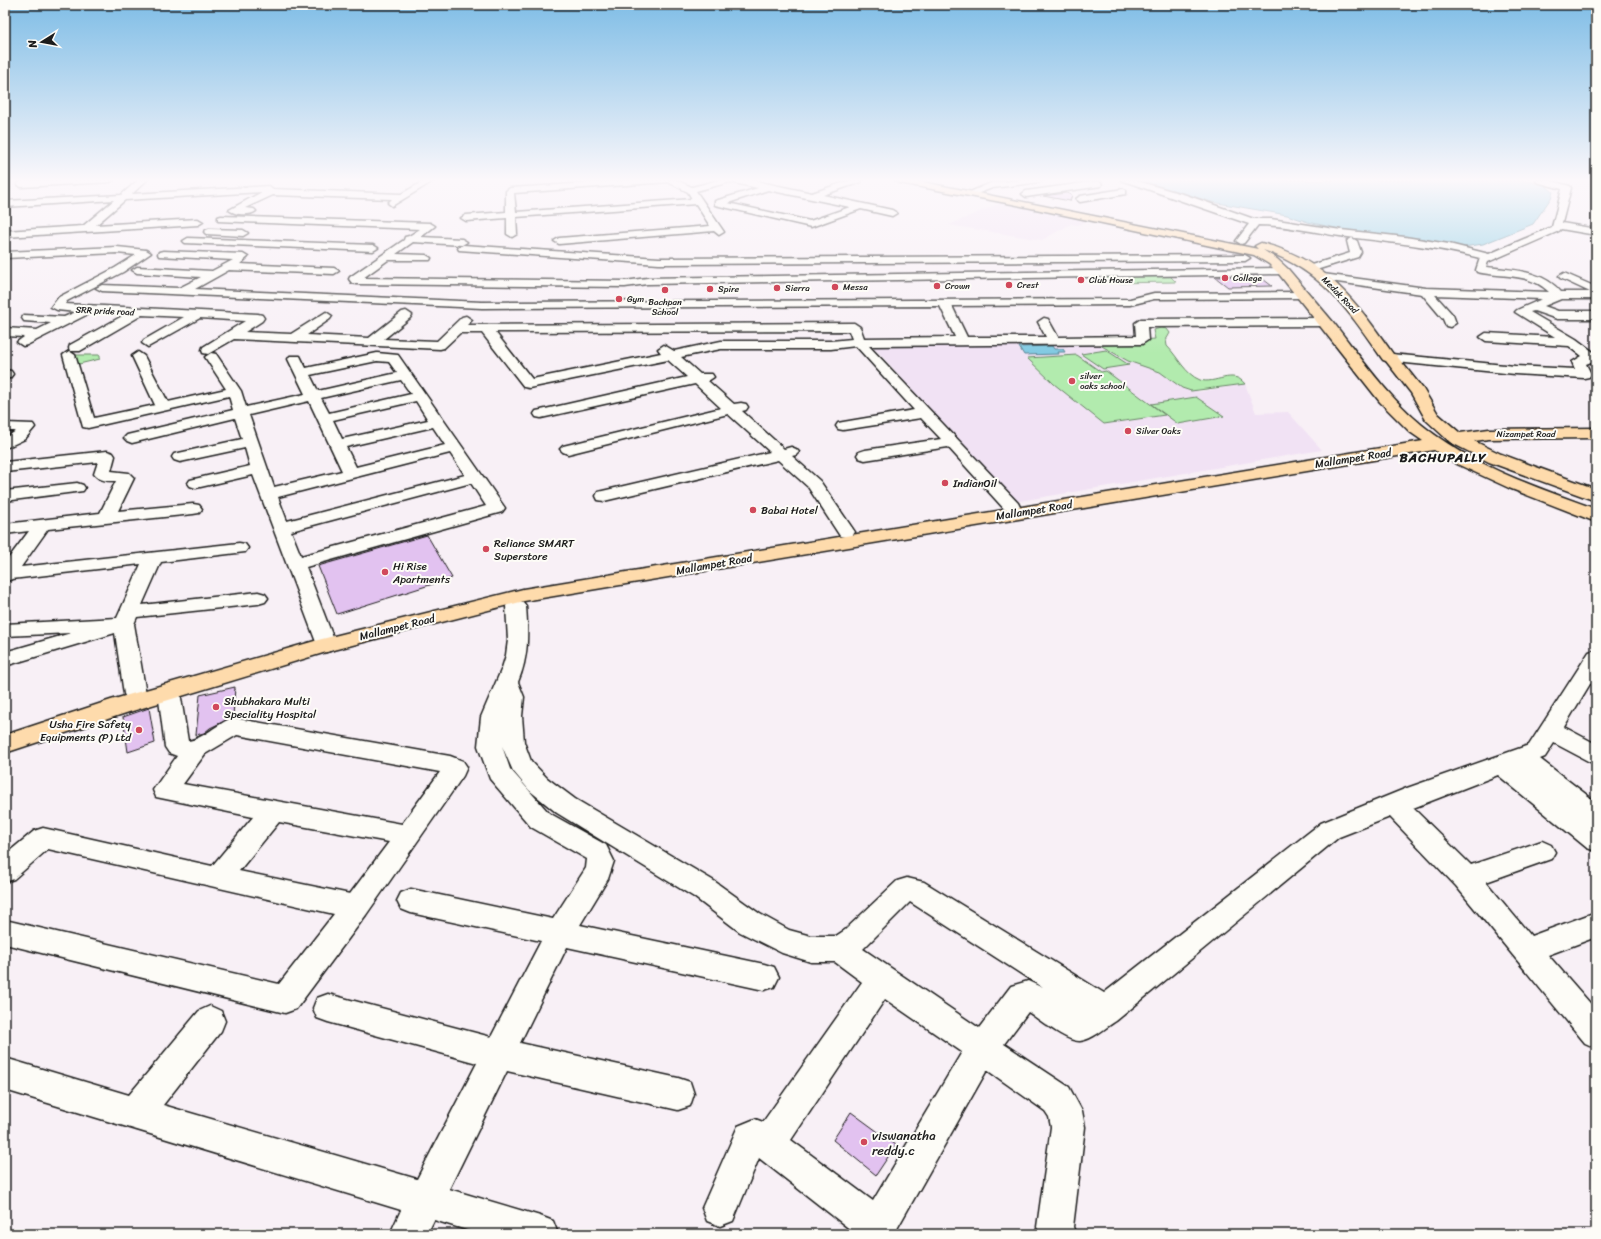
<svg xmlns="http://www.w3.org/2000/svg" width="1601" height="1239" font-family="Sriracha,sans-serif">
<style>
.built{fill:#f1e2f4}
.green{fill:#b2ebae;stroke:#678465}
.water{fill:#82cae2;stroke:#598493}
.building{fill:#e2c2f0;stroke:#1c1c1c}
.lines{fill:none;stroke-linecap:round;stroke-linejoin:round}
.minor-casing{stroke:#1c1c1c;stroke-width:3}
.major-casing{stroke:#1c1c1c;stroke-width:3}
.minor{fill:#fdfcf7;fill-rule:evenodd}
.major{fill:#fedbac;fill-rule:evenodd}
.poi-dot{fill:#d1495b;stroke:#fdfcf7;stroke-width:1.5}
.labels{text-anchor:middle;stroke-width:4;stroke-linejoin:round;paint-order:stroke}
.far-poi-label{font-size:9px;fill:#1c1c1c;stroke:#fdfcf7;text-anchor:start}
.far-street-label{font-size:9px;fill:#1c1c1c;stroke:#fdfcf7}
.street-label{font-size:11px;fill:#1c1c1c;stroke:#fdfcf7}
.poi-label{font-size:11px;fill:#1c1c1c;stroke:#fdfcf7;text-anchor:start}
.far-district-label{font-size:13px;font-weight:bold;letter-spacing:1px;fill:#1c1c1c;stroke:#fdfcf7}
.near-poi-label{font-size:13px;fill:#1c1c1c;stroke:#fdfcf7;text-anchor:start}
</style>
<rect width="100%" height="100%" fill="#f8f0f6"/>
<filter id="ink" filterUnits="userSpaceOnUse"><feTurbulence type="fractalNoise" baseFrequency=".025" numOctaves="2"/><feDisplacementMap in="SourceGraphic" scale="8" xChannelSelector="R" yChannelSelector="G"/><feConvolveMatrix kernelMatrix="1 2 1 2 8 2 1 2 1" color-interpolation-filters="sRGB"/></filter>
<g filter="url(#ink)">
<!-- built -->
<g class="built">
<path d="M1000,203l89,17 -11,5 -7,-1 -29,16 -93,-15z"/>
<path d="M1158,341l40,51 47,-8 11,29 32,-1 34,38 -308,52 -143,-158z"/>
</g>
<!-- green -->
<g class="green">
<path d="M1170,276l6,6 -67,1 -5,-6z"/>
<path d="M1161,328l6,1 3,4 -4,7 1,6c11,11 18,28 33,34 15,5 33,-12 45,4l-54,7 -9,-3 -22,-16 -32,-11 -28,-16 4,-3 51,-3 -2,-9z"/>
<path d="M1106,350l23,15 -26,4 -22,-15z"/>
<path d="M73,355h27v4l-21,5z"/>
<path d="M1077,355l24,17 5,-1 59,44 -61,9 -50,-40 -27,-26z"/>
<path d="M1196,397l28,19 -46,8 -27,-20z"/>
</g>
<!-- water -->
<g class="water">
<path d="M1139,180l388,1 18,4 8,7 -2,6 -18,26 -50,20 -20,3 -18,-2 -19,-6 -81,-9 -37,-8 -21,-7 -75,-13z"/>
<path d="M1052,346l2,3h9l2,3h-7l1,2 -35,1 -5,-8z"/>
</g>
<!-- building -->
<g class="building">
<path d="M1066,193l6,2 -2,6 -27,-5z"/>
<path d="M1259,276l13,10 -44,1 -13,-10z"/>
<path d="M427,535l25,43 -115,36 -19,-48z"/>
<path d="M235,687l-2,30 -23,11 -6,5 -8,2 4,-40z"/>
<path d="M149,708l6,35 -27,9 -5,-35z"/>
<path d="M851,1112l45,33 -20,30 -43,-35z"/>
</g>
<g class="lines">
<defs>
<g id="minor">
<path d="M62,180h52l-4,2 -89,5 -4,-3 4,-3z"/>
<path d="M138,180h9l-15,14 137,-8 4,3 128,5 25,-14h9l-43,26 -4,-3 4,-4 -119,-4 -28,13 9,1 2,2c-6,5 -21,4 -27,-1l33,-18 -137,8 -29,25 102,-6 5,3 -5,3 -193,12v-6l78,-5 31,-26 -109,7v-6l116,-6z"/>
<path d="M636,180h40l16,7 27,-7h32l61,13 39,-13h11l-1,2 -38,13 69,15 5,3 -5,3 -31,-7 -50,18 -96,-22v-4l43,-13 -28,-6 -34,9 28,41 -5,3 -5,-4 -155,13 -5,-3 5,-3 151,-12 -14,-22 -180,13 1,17 -5,3 -5,-3v-16l-41,3 -5,-3 5,-3 40,-3v-21l4,-3zM668,182l20,10 4,7 -176,13 -2,-19zM768,190l82,17 -40,14 -82,-18z"/>
<path d="M1022,180h22l-4,2 -48,6 -18,7 -4,-3 21,-9z"/>
<path d="M1121,180h12l53,15 68,24h17l70,11 64,7 44,7 40,10 63,-27 10,-38 -25,-7 -1,-2h12l22,6 1,2 -9,35 34,6v6l-35,-6 -2,2 -71,31 -2,5c27,3 56,3 75,25h29l-30,-14 -1,-2 5,-3 32,14v12h-35l-17,7 14,5h38v8h-39l-23,-8 -4,1 46,27 20,15v6l-10,4 5,10 -2,3 -5,1 -69,-4 -129,-13 -2,-3 7,-4 124,12 60,3 -3,-7 10,-6 -13,-10 -83,-5 -6,-4 6,-4 69,4 -40,-25 2,-2 25,-11 -107,-4 18,20 3,8 -6,4 -4,-1 -3,-7 -21,-25 -99,-14 -5,-3 5,-3 103,14 123,4c-20,-20 -47,-14 -72,-20l-1,-2 4,-12c-47,-12 -93,-16 -140,-22 -27,-4 -54,-11 -82,-11l-14,18 -3,1 -5,-3 13,-17z"/>
<path d="M1098,181l4,3 -1,2 -75,11 -4,-3 4,-3z"/>
<path d="M1123,189l3,1v4l-46,8 -4,-3 4,-3z"/>
<path d="M221,216l209,7 5,3 -14,11 41,2 5,3 -5,3 -49,-3 -17,12 30,1 5,3 -1,2h-42l-25,18 262,3 22,-3 636,-10 5,3 -5,3 -636,10 -22,3 -269,-3 -4,-1 -3,-4 1,-2 54,-37 1,-3 4,-1 11,-7 -202,-8v-4z"/>
<path d="M209,229l34,1 5,3 -5,3 -37,-2 -2,-2 2,-2z"/>
<path d="M188,238l185,7 5,3 -5,3 -188,-8 -2,-2z"/>
<path d="M1352,238l5,3 4,11 -3,5 -42,13h-8l-1,-2 1,-2 42,-13 -3,-12z"/>
<path d="M463,245l196,13 586,-3 5,3 -5,3 -586,3 -200,-14 -1,-2z"/>
<path d="M117,247l29,3 5,3 -28,19 -56,29 -2,3 193,10 4,1 2,3 -2,3 -17,11 46,2 35,-22 6,4 -2,3 -23,16 62,3 33,-26 4,-1 6,4 -2,3 -26,21 53,2 25,-24 4,-1 6,4 -5,5 387,-2 6,4 4,11 91,-1 -15,-31 -458,2 -380,-17 -6,-3 6,-3 77,3 22,-11 -64,-4 -5,-3 5,-3 75,4 21,-11 -74,-4 -1,-2 1,-2 4,-1 80,3 5,3 -8,7 94,4 5,3 -5,3 -105,-4 -34,19 287,13 648,-3 24,-6 148,-1 6,3 -6,3 -148,1 -24,6 -178,1 15,31h79l-8,-15 6,-4 4,1 10,18 78,-1 -1,-13 6,-4 185,-1 6,4 -6,4 -179,1 1,13 -6,4 -273,2 149,157 2,4 -2,4 -6,1 -6,-1 -58,-64 -83,13 -6,-2 -2,-3 2,-3 6,-2 76,-11 -20,-21 -78,12 -5,-1 -2,-3 2,-3 5,-1 71,-12 -58,-64 -25,3h-110l-40,8 19,17h12l2,3 -6,4 26,23 7,-1 5,1 2,3 -2,3 -4,1 42,38 7,-2 5,2 3,3 -3,3 -4,1 28,25 35,51 -3,4 -6,1 -6,-1 -32,-49 -30,-27 -174,41 -6,-1 -2,-4 2,-4 172,-40 -42,-38 -160,40 -5,-2 -3,-3 3,-3 158,-38 -26,-24 -154,34 -5,-1 -2,-3 2,-3 5,-1 146,-33 -19,-17 -139,28 -5,-1 -42,-54h-22l-16,15 -4,1 -206,-10 -26,15 -5,-1 -1,-3 1,-3 42,-26 -45,-3 -52,29 -6,-4 2,-3 40,-23 -42,-2 -62,36h-10l-1,-3 1,-3 56,-31 -34,-2 -65,33 -4,1 -6,-4 7,-5 -19,-1v-8l32,2 14,-7 -27,-2 -2,-3 2,-3 40,2 12,-5 -19,-2 -6,-3 8,-10 56,-29 21,-13 -19,-2 -112,5v-6zM849,331l3,8 -21,2h-110l-47,10 -10,-6 -6,4 3,4 -129,26 -37,-47z"/>
<path d="M69,351l6,4 19,63 61,-13 -23,-49 6,-4 6,4 24,46 58,-13 -21,-32 6,-4 5,1 25,37 5,16 59,-13 -17,-35 2,-3h10l6,12 71,-15 21,2 107,153 -3,4 -196,55 30,78 -3,5 -7,2 -7,-2 -66,-175 -57,13 -6,-2 -2,-3 2,-3 60,-14 -5,-18 -65,14 -6,-2 -2,-3 2,-3 68,-15 -7,-21 -103,25 -5,-2 -3,-3 3,-3 106,-25 -4,-14 -141,32 -5,-1 -20,-72zM377,361l12,1 8,11 -79,18 -8,-16zM401,380l10,14 -82,19 -8,-15zM309,401l33,70 -68,16 -25,-72zM416,401l12,19 -86,19 -9,-19zM433,427l12,18 -89,22 -10,-20zM450,453l15,22 -178,46 -9,-24zM471,483l15,23 -185,50 -10,-25z"/>
<path d="M5,370l6,1 2,3 -3,4 -5,1z"/>
<path d="M5,423l28,1 2,3 -10,12 -17,8 -3,-1v-8l11,-7h-11z"/>
<path d="M107,451l6,2 2,3 -4,15 18,2 5,5 -16,33 75,-7 6,1 3,4 -3,4 -6,1 -145,15 -27,38 218,-24 6,1 3,4 -3,4 -84,10 -19,43 116,-13 7,2 3,4 -3,4 -7,2 -121,13 -3,7 12,70 -3,5 -8,2 -8,-2 -3,-5 -9,-61 -110,33v-14l66,-19 -66,3v-12l112,-6 24,-54 -129,15 -7,3v-19l24,-32 -24,3v-10l95,-11 16,-32c-8,0 -17,0 -22,-7l4,-12 -93,10v-10z"/>
<path d="M77,483l6,2 2,3 -2,3 -78,10v-10z"/>
<path d="M516,600l7,2 3,4c2,27 3,50 -8,76l6,15 -2,19 2,26 7,19 16,17 28,21 139,82 46,33 29,16 22,6h25l9,-6 52,-49 10,-3 17,4 180,111 217,-170 86,-35 122,-43 60,-93 7,-2v24l-32,53 32,17v20l-8,-3 -34,-18 -9,14 -5,2 56,43v49l-9,-3 -89,-73 -85,33 58,57 71,-24 9,4 4,7 -4,7 -65,23 45,54 65,-24v25l-48,18 48,55v38l-11,-5 -129,-157 -66,-69 -51,20 -223,184c-10,6 -24,19 -36,20 -13,1 -41,-22 -52,-29l-24,32 65,43 13,24 3,16 -12,100 3,7h-36l-3,-7 14,-100 -2,-10 -4,-6 -58,-41 -93,164h-38l-97,-76 -26,63 -13,5 -13,-5 -5,-13 36,-82 17,-7 8,3 99,-140 -27,-20h-24l-29,-9 -42,-21 -46,-35 -137,-84 -28,-23 -16,-19 -11,-25 8,23 39,44 57,32 8,16 -6,18 -28,46 184,39 10,3 5,10 -5,10 -10,3 -197,-43 -47,96 158,35 12,4 4,12 -4,12 -12,4 -171,-39 -58,118 91,27 13,5 5,13h-78l-46,-14 -7,14h-37l11,-24 -396,-120v-32l124,37 70,-84 11,-5 11,5 4,10 -4,10 -58,74 254,74 60,-116 -149,-41 -11,-4 -4,-10 4,-10 11,-4 163,43 50,-96 -130,-28 -10,-4 -4,-8 4,-8 10,-4 142,30 33,-51 1,-9 -56,-32 -41,-48 -12,-33 3,-29 21,-49 4,-13 2,-15 -2,-34 3,-4zM910,902l133,86 -15,-7 -17,5 -32,42 -116,-79zM885,999l77,53 -89,149 -82,-61z"/>
<path d="M169,685l8,2 3,5 8,49c16,-2 29,-18 45,-23l217,38 13,5 4,6 -4,9 -97,139 -70,94 -11,4 -280,-69v-24l274,64 55,-70 -286,-65 -34,30 -9,3v-27l29,-24 9,-3 169,38 41,-49 -97,-20 -3,-7 24,-34 -8,-3 -4,-6 -7,-55 3,-5zM237,735l203,37 -38,52 -219,-40 22,-30zM279,822l110,20 -39,52 -111,-23z"/>
</g>
<path id="major" d="M895,180h18l345,69 -3,-3 6,-3c64,15 96,60 132,111l3,1 27,34 15,25 22,19 29,-4 107,-1v10l-107,1 -15,2 27,13 95,35v12l-107,-39 -39,-20 -24,-22 -15,-27 -25,-32 -3,-1c-34,-49 -61,-90 -120,-110l14,9 11,10c15,18 30,35 45,53 28,36 54,74 89,103 50,41 114,62 174,84v13l-87,-34 -52,-24 -23,-14 -910,151 -191,49 -204,62 -124,41v-18l106,-35 207,-60 205,-51 900,-148 -13,-9 -30,-30 -101,-128 -10,-10 -15,-9 -242,-51 -112,-21z"/>
</defs>
<!-- minor casing -->
<use href="#minor" class="minor-casing"/>
<!-- major casing -->
<use href="#major" class="major-casing"/>
<!-- minor -->
<use href="#minor" class="minor"/>
<!-- major -->
<use href="#major" class="major"/>
</g>
</g>
<!-- sky -->
<linearGradient id="sky" x2="0" y2="1"><stop stop-color="#7fbde6"/><stop offset="0.51" stop-color="#fcf8fb"/><stop offset="1" stop-color="#fcf8fb" stop-opacity="0"/></linearGradient>
<rect width="1601" height="353" fill="url(#sky)"/>
<!-- markers -->
<g class="poi-dot">
<circle cx="1225" cy="278" r="4"/>
<circle cx="1081" cy="280" r="4"/>
<circle cx="1009" cy="285" r="4"/>
<circle cx="937" cy="286" r="4"/>
<circle cx="835" cy="287" r="4"/>
<circle cx="777" cy="288" r="4"/>
<circle cx="710" cy="289" r="4"/>
<circle cx="665" cy="290" r="4"/>
<circle cx="619" cy="299" r="4"/>
<circle cx="1072" cy="381" r="4"/>
<circle cx="1128" cy="431" r="4"/>
<circle cx="945" cy="483" r="4"/>
<circle cx="753" cy="510" r="4"/>
<circle cx="486" cy="549" r="4"/>
<circle cx="385" cy="572" r="4"/>
<circle cx="216" cy="707" r="4"/>
<circle cx="139" cy="730" r="4"/>
<circle cx="864" cy="1142" r="4"/>
</g>
<g class="labels">
<!-- far-poi labels -->
<g class="far-poi-label">
<text x="1233" y="281">College</text>
<text x="1089" y="283">Club House</text>
<text x="1017" y="288">Crest</text>
<text x="945" y="289">Crown</text>
<text x="843" y="290">Messa</text>
<text x="785" y="291">Sierra</text>
<text x="718" y="292">Spire</text>
<text x="627" y="302">Gym</text>
<text x="665" y="305" text-anchor="middle">Bachpan<tspan x="665" dy="10">School</tspan></text>
<text x="1080" y="379">silver<tspan x="1080" dy="10">oaks school</tspan></text>
<text x="1136" y="434">Silver Oaks</text>
</g>
<!-- far-street labels -->
<g class="far-street-label">
<text transform="translate(1340 295) rotate(46)" y="3">Medak Road</text>
<text transform="translate(105 311) rotate(3)" y="3">SRR pride road</text>
<text x="1526" y="437">Nizampet Road</text>
</g>
<!-- street labels -->
<g class="street-label">
<text transform="translate(1353 458) rotate(-9)" y="4">Mallampet Road</text>
<text transform="translate(1034 510) rotate(-9)" y="4">Mallampet Road</text>
<text transform="translate(714 564) rotate(-10)" y="4">Mallampet Road</text>
<text transform="translate(397 627) rotate(-14)" y="4">Mallampet Road</text>
</g>
<!-- poi labels -->
<g class="poi-label">
<text x="953" y="487">IndianOil</text>
<text x="761" y="514">Babai Hotel</text>
<text x="494" y="547">Reliance SMART<tspan x="494" dy="13">Superstore</tspan></text>
<text x="393" y="570">Hi Rise<tspan x="393" dy="13">Apartments</tspan></text>
<text x="224" y="705">Shubhakara Multi<tspan x="224" dy="13">Speciality Hospital</tspan></text>
<text x="131" y="728" text-anchor="end">Usha Fire Safety<tspan x="131" dy="13">Equipments (P) Ltd</tspan></text>
</g>
<!-- far-district labels -->
<g class="far-district-label">
<text x="1443" y="462">BACHUPALLY</text>
</g>
<!-- near-poi labels -->
<g class="near-poi-label">
<text x="872" y="1140">viswanatha<tspan x="872" dy="15">reddy.c</tspan></text>
</g>
</g>
<!-- margin -->
<rect width="1601" height="1239" fill="none" stroke="#fdfcf7" stroke-width="20"/>
<rect x="10" y="10" width="1581" height="1219" fill="none" stroke="#1c1c1c" stroke-width="1.5" filter="url(#ink)"/>
<!-- north arrow -->
<g transform="translate(42 42) rotate(259)" stroke="#fdfcf7" stroke-width="3" paint-order="stroke">
<path d="M0-3L7 15L0 10L-7 15Z" fill="#1c1c1c"/>
<text y="-6" font-size="11" font-weight="bold" text-anchor="middle" fill="#1c1c1c">N</text>
</g>
</svg>
